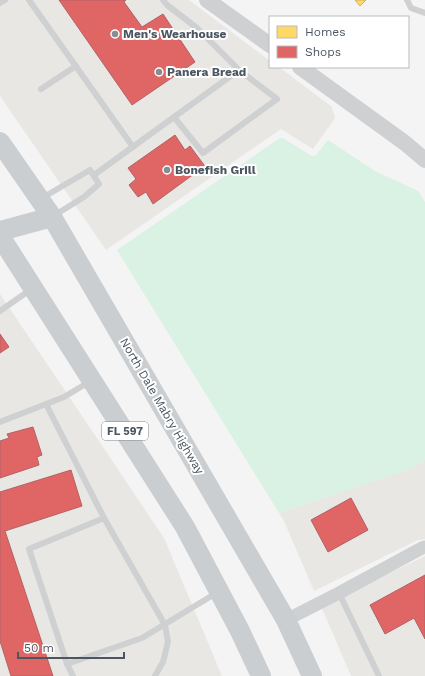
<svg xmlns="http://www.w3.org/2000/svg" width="425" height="676" font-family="'Work Sans',sans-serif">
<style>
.commercial{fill:#e8e7e3}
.green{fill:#d9f2e3}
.homes{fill:#ffd966;stroke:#c9b264}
.shops{fill:#e06666;stroke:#b36164}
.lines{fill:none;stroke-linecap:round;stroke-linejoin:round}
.service{stroke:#ced0d2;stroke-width:6}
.minor{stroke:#ced0d2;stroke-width:13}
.tertiary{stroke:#ced0d2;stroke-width:16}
.primary{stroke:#caced1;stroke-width:20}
.poi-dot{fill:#868d94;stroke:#fff;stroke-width:1.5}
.labels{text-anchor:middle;stroke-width:4;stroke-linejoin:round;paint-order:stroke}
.shield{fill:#fff;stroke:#808990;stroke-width:1}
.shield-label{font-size:11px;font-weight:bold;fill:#4a5661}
.poi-label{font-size:12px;font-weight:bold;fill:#4a5661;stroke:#fff;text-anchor:start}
.street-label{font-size:12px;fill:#4a5661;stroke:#fff}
</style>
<rect width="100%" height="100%" fill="#f4f4f4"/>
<!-- commercial -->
<g class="commercial">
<path d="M0,0h189l81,61v6h9l53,40 3,11 -22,31 -32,-20 -175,121 -106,-154z"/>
<path d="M0,294l164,244 58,138h-222z"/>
<path d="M425,459v80l-7,1 -104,51 -30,-70 -5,-8 136,-46z"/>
<path d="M425,556v120h-74l-30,-70z"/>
</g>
<!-- green -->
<path class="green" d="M280,138h3l27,17 4,1 2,-1 12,-15 47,31 43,20 7,11v257l-10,8 -136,46 -162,-263z"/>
<!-- homes -->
<path class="homes" d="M355,0h11l-6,6z"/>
<!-- shops -->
<g class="shops">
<path d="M59,0h67l-2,2 18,25 21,-13 32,48 -63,43z"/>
<path d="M175,135l10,15 5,-4 17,23 -7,4 -2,-2 -45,33 -7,-12 -8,5 -9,-12 7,-6 -8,-11z"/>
<path d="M0,334l9,13 -9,6z"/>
<path d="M33,427l9,28 -5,2 2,8 -39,13v-37l9,-3 -2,-4z"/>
<path d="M71,470l11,36 -77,25 48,145h-42l-11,-35v-149z"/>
<path d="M351,498l17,32 -40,22 -17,-32z"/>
<path d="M425,575v64l-11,-21 -29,16 -15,-29z"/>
</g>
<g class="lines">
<!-- service -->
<g class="service">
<path d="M29,0l104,147"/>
<path d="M407,0l4,8 14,5"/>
<path d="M0,3l5,-3"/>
<path d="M41,89l35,-23"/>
<path d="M174,117l29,36 74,-54 -38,-29"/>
<path d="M94,175l145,-105 -42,-42 -30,-23 -4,-5"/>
<path d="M42,198l48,-28 9,14 -15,13 -29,18"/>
<path d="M0,311l30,-21"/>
<path d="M46,404l58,114"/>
<path d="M0,422l64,-25 25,-15"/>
<path d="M339,593l40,83"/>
<path d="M67,664l6,12"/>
<path d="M155,676l8,-14 5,-20 -3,-17 -61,-107 -75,31 38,115 75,-26 76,-46"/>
</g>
<!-- minor -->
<path class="minor" d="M286,620l53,-27 83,-45 3,-1"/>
<!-- tertiary -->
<g class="tertiary">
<path d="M207,0l63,45"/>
<path d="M300,67l105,76 20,17"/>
</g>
<!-- primary -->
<g class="primary">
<path d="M0,142l52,75 234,403 26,56"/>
<path d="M0,231l52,-14"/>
<path d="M0,236l185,291 55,104 21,45"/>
</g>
</g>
<!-- markers -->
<g class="poi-dot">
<circle cx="115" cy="34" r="4"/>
<circle cx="159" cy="72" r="4"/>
<circle cx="167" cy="170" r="4"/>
</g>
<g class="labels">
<!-- shield labels -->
<rect class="shield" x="102" y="422" width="46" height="18" rx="3"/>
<g class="shield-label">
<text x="125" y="435">FL 597</text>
</g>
<!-- poi labels -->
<g class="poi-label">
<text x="123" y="38">Men's Wearhouse</text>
<text x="167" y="76">Panera Bread</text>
<text x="175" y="174">Bonefish Grill</text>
</g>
<!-- street labels -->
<g class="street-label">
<text transform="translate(162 406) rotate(60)" y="4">North Dale Mabry Highway</text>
</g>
</g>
<!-- legend -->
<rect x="269" y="16" width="140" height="52" fill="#ffffff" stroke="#b7bbc0"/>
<rect x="277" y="26" width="20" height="12" fill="#ffd966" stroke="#b7bbc0"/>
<text x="305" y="36" font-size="12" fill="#4a5661">Homes</text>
<rect x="277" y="46" width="20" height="12" fill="#e06666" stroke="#b7bbc0"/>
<text x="305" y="56" font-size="12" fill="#4a5661">Shops</text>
<!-- scale -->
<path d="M18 652v6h106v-6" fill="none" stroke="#4a5661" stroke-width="2"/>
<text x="24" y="652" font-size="12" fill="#4a5661" stroke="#ffffff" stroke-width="3" paint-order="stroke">50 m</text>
</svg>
